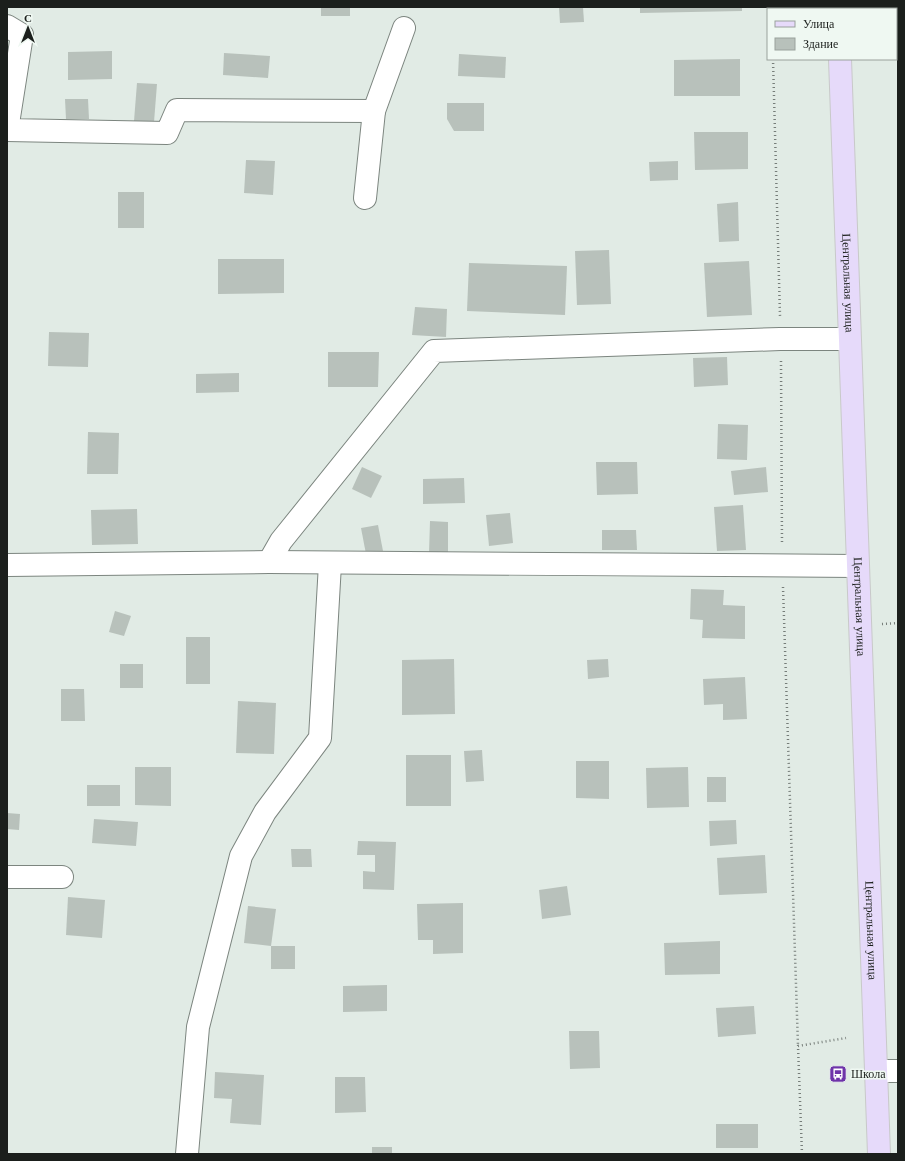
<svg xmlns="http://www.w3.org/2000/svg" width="905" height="1161" font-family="'Libre Baskerville',serif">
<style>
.building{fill:#b8c1bb}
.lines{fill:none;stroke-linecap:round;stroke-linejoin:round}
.minor-casing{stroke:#7c857f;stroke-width:24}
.major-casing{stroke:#c8c9c9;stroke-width:24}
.path{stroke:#767d79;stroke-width:2.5;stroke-dasharray:1 3;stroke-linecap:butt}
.minor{stroke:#fff;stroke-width:22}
.major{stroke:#e6dafa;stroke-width:22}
.labels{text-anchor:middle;stroke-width:3;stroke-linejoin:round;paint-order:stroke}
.street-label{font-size:12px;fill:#1b1f1c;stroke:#eff8f2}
.poi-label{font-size:12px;fill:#1b1f1c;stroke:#eff8f2;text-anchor:start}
</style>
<rect width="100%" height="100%" fill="#e1ebe5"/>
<!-- building -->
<g class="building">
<rect x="321" y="7" width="29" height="9"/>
<path d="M559,7h24l1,15 -24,1z"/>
<path d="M640,7h102v4l-102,2z"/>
<path d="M112,51v28l-44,1v-28z"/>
<path d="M224,53l46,3 -2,22 -45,-3z"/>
<path d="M459,54l47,3 -1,21 -47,-2z"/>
<path d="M740,59v37h-66v-36z"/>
<path d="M137,83l20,1 -3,38 -20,-1z"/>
<path d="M65,99h23l1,20h-23z"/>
<path d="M447,103h37v28h-30l-7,-12z"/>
<path d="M694,132h54v37l-53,1z"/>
<path d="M246,160l29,1 -2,34 -29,-2z"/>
<path d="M678,161v19l-28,1 -1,-19z"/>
<rect x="118" y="192" width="26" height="36"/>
<path d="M738,202l1,39 -20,1 -2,-38z"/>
<path d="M609,250l2,54 -34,1 -2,-54z"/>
<path d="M218,259h66v34l-66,1z"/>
<path d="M749,261l3,54 -45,2 -3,-54z"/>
<path d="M469,263l98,3 -2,49 -98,-4z"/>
<path d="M415,307l32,2 -1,28 -34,-2z"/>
<path d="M49,332l40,1 -1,34 -40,-1z"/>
<path d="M328,352h51l-1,35h-50z"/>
<path d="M727,357l1,28 -34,2 -1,-29z"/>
<path d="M239,373v19l-43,1v-19z"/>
<path d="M718,424l30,1 -1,35 -30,-1z"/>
<path d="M88,432l31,1 -1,41h-31z"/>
<path d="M596,462h41l1,32 -41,1z"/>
<path d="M362,467l20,9 -11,22 -19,-9z"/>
<path d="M766,467l2,25 -34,3 -3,-24z"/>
<path d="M464,478l1,25 -42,1v-25z"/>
<path d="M743,505l3,45 -29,1 -3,-44z"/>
<path d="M137,509l1,35 -46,1 -1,-35z"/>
<path d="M510,513l3,30 -24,3 -3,-31z"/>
<path d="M430,521l18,1v31h-19z"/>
<path d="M378,525l5,26 -17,3 -5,-26z"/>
<path d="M602,530h34l1,20h-35z"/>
<path d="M691,589l33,1 -1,15 22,1v33l-43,-1 1,-18 -13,-1z"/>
<path d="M115,611l16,5 -7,20 -15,-4z"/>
<rect x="186" y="637" width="24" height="47"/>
<path d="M454,659l1,55 -53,1v-55z"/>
<path d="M608,659l1,18 -21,2 -1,-19z"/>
<rect x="120" y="664" width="23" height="24"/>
<path d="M745,677l2,42 -24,1v-16l-19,1 -1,-26z"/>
<path d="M61,689h23l1,32h-24z"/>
<path d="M238,701l38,2 -2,51 -38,-1z"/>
<path d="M482,750l2,31 -18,1 -2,-31z"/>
<rect x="406" y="755" width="45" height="51"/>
<path d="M576,761h33v38l-33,-1z"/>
<path d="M135,767h36v39l-36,-1z"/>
<path d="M688,767l1,40 -42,1 -1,-40z"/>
<rect x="707" y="777" width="19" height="25"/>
<rect x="87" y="785" width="33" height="21"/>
<path d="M7,813l13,1 -1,16 -12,-1z"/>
<path d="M94,819l44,3 -2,24 -44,-3z"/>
<path d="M736,820l1,24 -27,2 -1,-25z"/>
<path d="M358,841l38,1 -2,48 -31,-1v-18l12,1v-17h-18z"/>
<path d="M291,849h20l1,18h-20z"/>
<path d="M765,855l2,38 -48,2 -2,-37z"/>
<path d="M567,886l4,29 -29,4 -3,-29z"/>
<path d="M68,897l37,3 -3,38 -36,-3z"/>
<path d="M463,903v50l-30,1v-14h-15l-1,-36z"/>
<path d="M248,906l28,3 -5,37 -27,-3z"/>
<path d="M720,941v33l-55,1 -1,-32z"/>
<rect x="271" y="946" width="24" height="23"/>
<path d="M387,985v26l-44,1v-26z"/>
<path d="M754,1006l2,28 -38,3 -2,-29z"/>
<path d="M569,1031h30l1,37 -30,1z"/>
<path d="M215,1072l49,3 -3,50 -31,-2 2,-24 -18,-1z"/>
<path d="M335,1077h30l1,35 -31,1z"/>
<rect x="716" y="1124" width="42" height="24"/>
<rect x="372" y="1147" width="20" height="7"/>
</g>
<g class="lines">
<defs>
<g id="minor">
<path d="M7,26l15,9 -15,95 160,3 10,-23 197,1 30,-83"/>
<path d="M365,198l9,-87"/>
<path d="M269,562l12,-21 153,-190 346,-12h69"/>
<path d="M7,565l262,-3 588,4"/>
<path d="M7,877h55"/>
<path d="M876,1071h22"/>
<path d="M187,1154l11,-127 43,-171 24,-44 55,-74 10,-174"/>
</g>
<g id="major">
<path d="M838,7v2"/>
<path id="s1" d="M840,59l39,1095"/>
</g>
</defs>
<!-- minor casing -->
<use href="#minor" class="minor-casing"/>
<!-- major casing -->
<use href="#major" class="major-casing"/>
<!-- path -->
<g class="path">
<path d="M772,7v2"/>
<path d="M773,59l7,257"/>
<path d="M781,361l1,183"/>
<path d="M783,587l15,459"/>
<path d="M882,624l16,-1"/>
<path d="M802,1154l-4,-108 48,-8"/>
</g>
<!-- minor -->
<use href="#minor" class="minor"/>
<!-- major -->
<use href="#major" class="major"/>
</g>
<!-- icons -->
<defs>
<symbol id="bus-square" viewBox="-11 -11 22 22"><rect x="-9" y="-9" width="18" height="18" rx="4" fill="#6e33a9" stroke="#eff8f2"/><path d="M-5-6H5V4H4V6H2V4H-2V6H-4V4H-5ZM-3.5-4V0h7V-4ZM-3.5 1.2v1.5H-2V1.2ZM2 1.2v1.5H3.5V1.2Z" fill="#fff"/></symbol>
</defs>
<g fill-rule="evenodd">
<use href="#bus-square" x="828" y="1064" width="20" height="20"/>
</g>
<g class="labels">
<!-- street labels -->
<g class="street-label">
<text dy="4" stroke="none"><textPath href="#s1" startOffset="224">Центральная улица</textPath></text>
<text dy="4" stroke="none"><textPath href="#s1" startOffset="548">Центральная улица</textPath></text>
<text dy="4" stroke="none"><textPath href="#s1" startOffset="872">Центральная улица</textPath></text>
</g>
<!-- poi labels -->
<g class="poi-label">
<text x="851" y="1078">Школа</text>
</g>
</g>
<!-- border -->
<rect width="905" height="1161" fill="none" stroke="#1b1f1c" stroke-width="16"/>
<!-- legend -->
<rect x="767" y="8" width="130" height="52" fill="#eff8f2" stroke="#9aa19c"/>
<rect x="775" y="21" width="20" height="6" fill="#e6dafa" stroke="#9aa19c"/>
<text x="803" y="28" font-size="12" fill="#1b1f1c">Улица</text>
<rect x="775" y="38" width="20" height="12" fill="#b8c1bb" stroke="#9aa19c"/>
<text x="803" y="48" font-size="12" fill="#1b1f1c">Здание</text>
<!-- north arrow -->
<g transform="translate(28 28)" stroke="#eff8f2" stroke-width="3" paint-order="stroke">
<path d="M0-3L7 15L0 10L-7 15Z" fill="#1b1f1c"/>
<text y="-6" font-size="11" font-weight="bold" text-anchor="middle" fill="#1b1f1c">С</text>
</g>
</svg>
